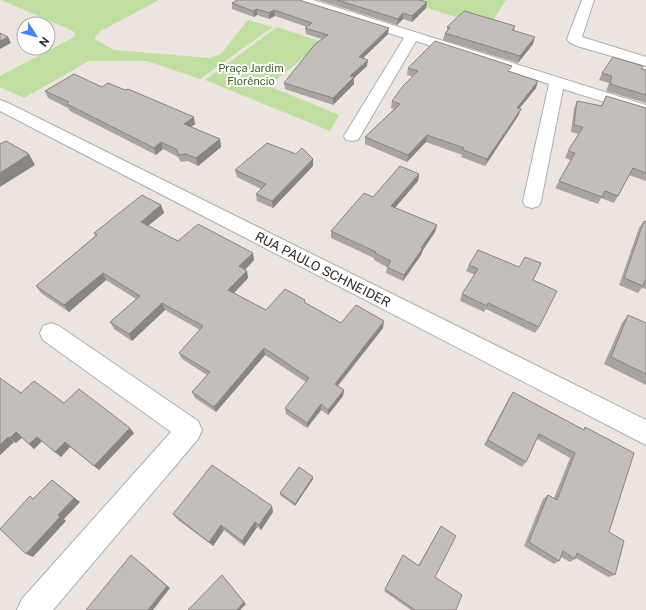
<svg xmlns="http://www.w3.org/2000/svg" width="646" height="610" font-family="'Public Sans',sans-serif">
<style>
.green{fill:#bfde9f}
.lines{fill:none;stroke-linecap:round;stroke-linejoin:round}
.minor-casing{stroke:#abafb6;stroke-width:2}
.minor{fill:#fff;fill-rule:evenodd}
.wall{fill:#a9a3a1}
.shaded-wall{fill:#898583}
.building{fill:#c4bebb;stroke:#898583}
.labels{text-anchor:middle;stroke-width:4;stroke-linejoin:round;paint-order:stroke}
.far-park-label{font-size:11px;fill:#3a6320;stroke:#fff}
.street-label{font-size:13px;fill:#2b2b2b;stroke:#fff}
</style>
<rect width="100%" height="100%" fill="#ece4de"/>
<!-- green -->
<g class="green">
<path d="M1,0h158l-60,32 -5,7 20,11 96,8 11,-4 27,-34 25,7 -73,52 -53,-18h-58l-65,37 -24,-11v-11l76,-40 -3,-5z"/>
<path d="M400,0h106l-17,27z"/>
<path d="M277,27l45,15 -53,44 70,29 -9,16 -125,-51z"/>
</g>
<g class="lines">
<defs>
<g id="minor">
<path d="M294,0h19l333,105v10l-83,-26 -22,112 -2,5 -7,2 -7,-2 -2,-5 26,-117 -133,-43 -58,99 -6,1 -6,-1 -2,-4 60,-98 -109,-35z"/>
<path d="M582,0h12l-12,37 64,20v9l-69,-20 -8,-4 -2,-3z"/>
<path d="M0,100l6,2 640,318v25l-646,-334z"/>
<path d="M51,323l8,3 139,95 4,9 -4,9 -145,171h-36l5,-11 149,-167 -128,-92 -3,-7 3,-7z"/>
</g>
</defs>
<!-- minor casing -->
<use href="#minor" class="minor-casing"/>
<!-- minor -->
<use href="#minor" class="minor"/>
</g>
<!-- wall -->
<g class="wall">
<path d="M237,0l151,34 -25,24 4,8 -13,12v6l-21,21 -48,-16 -1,-6 38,-44 -16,-5 -1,-6 2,-1 -32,-11 -6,3 -12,-4 -3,2 -22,-8v-6z"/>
<path d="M318,0h101l7,8 -14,14 -9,-3 -6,6z"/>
<path d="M515,26l-1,5 19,13 -15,19 -75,-23 2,-7 2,-2v-4z"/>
<path d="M408,68l102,4 26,16 -17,21h2l-3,7 -33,50 -24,-9 1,-2 -36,-13 -19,20 -42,-18v-7l29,-28 -3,-1 1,-7 21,-24 -6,-2z"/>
<path d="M641,69l5,1v33l-40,-12 3,-8 -10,-3 3,-7z"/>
<path d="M102,87l93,37 -4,3 29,12 1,8 -23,19 -10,-5 -7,1 -3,-5 -15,-8 -7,6 -86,-44 -2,-3 -20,-10 -3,-7z"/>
<path d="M606,96l40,12v73l-17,-6 -15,28 -13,-5 -3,6 -43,-16 16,-28 -6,-2 3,-7 11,-17 -8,-2 3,-24 3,-7 24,5z"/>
<path d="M296,154l17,5v7l-40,42 -16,-7 -1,-7 5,-5 -24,-12 -2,-7z"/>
<path d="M419,174l-1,7 -23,27 42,17 -2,7 -12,18 -2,5 -18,26 -17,-8 1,-6 -13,-7v-2l-43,-20v-7l42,-34z"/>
<path d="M161,205l3,8 -16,13 30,15 76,19 -9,10 2,1 1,7 -14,15 32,17 39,-7 36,20 42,5 -45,58 6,4 -1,6 -15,19 -7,-5 -14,18 -21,-14 -1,-6 21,-26 -41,-27 -49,57 -21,-14 -3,-6 15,-17 -25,-16 -3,-6 21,-23 -35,-20 -33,31 -18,-12 -4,-7 26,-23 -30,-19 -37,32 -28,-19 -5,-7 59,-50 -1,-3z"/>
<path d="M644,221l2,1v67l-4,-1 -4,5 -19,-8 20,-57z"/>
<path d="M469,265l64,15 6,47 -4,6 -49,-24 -2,3 -24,-11 2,-7 13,-19 -9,-4z"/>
<path d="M628,315l18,8v62l-42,-21 18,-41z"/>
<path d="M0,378l21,15 43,10 70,30 -35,37 -29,-23 -9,10 -19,-16 -8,8 -12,-11 -6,5 -2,-1 -14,13z"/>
<path d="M513,392l70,38 2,-3 24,105 6,43 -7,2 -32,-19 -1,1 -5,3 -9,-5 -2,4 -5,3 -30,-18 19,-47 5,-4 6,3 16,-40 -33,-19 -11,23 -4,5 -38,-22 25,-47z"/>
<path d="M313,477v2l-18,27 -15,-11v-2z"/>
<path d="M273,512l-12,18 -4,-3 -13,19 -20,-16 -11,16 -35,-26 -5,-6z"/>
<path d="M441,526l-6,51 21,33h-45l-27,-19 17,-33 17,8z"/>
</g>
<!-- shaded-wall -->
<g class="shaded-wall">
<path d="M427,2l-1,6 -14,14v-6z"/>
<path d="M257,9v6l-3,2 -1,-6z"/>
<path d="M274,10l1,6 -6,3v-6z"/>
<path d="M403,13v6l-6,6 1,-6z"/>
<path d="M389,28l-1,6 -30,29 1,-6z"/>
<path d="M8,37l3,6 -11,6v-8z"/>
<path d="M535,37l-2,7 -15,19 2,-7z"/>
<path d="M368,60l-1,6 -13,12v6l-21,21v-7l17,-22z"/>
<path d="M538,81l-2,7 -22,27 3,-7z"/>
<path d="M521,109l-3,7 -33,50 2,-7z"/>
<path d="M194,117l1,7 -9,7 -2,-7z"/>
<path d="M427,135l-1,7 -19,20 1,-7z"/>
<path d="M220,139l1,8 -23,19 -2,-8z"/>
<path d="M161,142l2,7 -7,6 -2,-7z"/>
<path d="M29,154l6,11 -35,22v-14z"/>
<path d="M313,159v7l-40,42 -1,-7z"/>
<path d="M419,174l-1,7 -28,32 1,-7z"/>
<path d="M161,205l3,8 -20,16 -3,-7z"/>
<path d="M437,225l-2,7 -12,18 -2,5 -18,26 1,-6 17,-27z"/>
<path d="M253,253l1,7 -13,14 -2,-8z"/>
<path d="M247,271l1,7 -18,19 -2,-7z"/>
<path d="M103,273l3,7 -37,32 -5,-7z"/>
<path d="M162,303l3,7 -33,31 -3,-7z"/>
<path d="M384,321l-1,7 -49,62 1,-6z"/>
<path d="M264,348l1,7 -49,57 -2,-5z"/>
<path d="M344,390l-1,6 -15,19v-5z"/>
<path d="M321,404v6l-14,18v-5z"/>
<path d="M130,428l4,5 -35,37 -5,-4z"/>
<path d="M16,432l6,5 -6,6 -6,-5z"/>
<path d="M8,437l6,5 -14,13v-10z"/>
<path d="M37,437l5,4 -8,8 -5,-5z"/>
<path d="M65,442l5,5 -9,10 -6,-5z"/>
<path d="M313,477v2l-18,27v-2z"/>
<path d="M52,480l28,22 -16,17 2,2 -33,36 -7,-3z"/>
<path d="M272,506l1,6 -12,18 -2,-5z"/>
<path d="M255,522l2,5 -13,19 -2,-5z"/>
<path d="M221,525l3,5 -11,16 -4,-4z"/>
<path d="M131,555l39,33 -17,22h-5z"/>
<path d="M224,578l22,26 -6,6h-3z"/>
</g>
<!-- building -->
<g class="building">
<path d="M237,0h62l90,28 -30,29 9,3 -18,16 4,1 -21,21 -49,-15 31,-39 13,-9 -23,-7 7,-5 -38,-13 -5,3 -12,-4 -4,2 -21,-8z"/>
<path d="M337,0h82l8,2 -15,14 -9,-3 -5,6z"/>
<path d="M464,11l51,15 -3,4 23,7 -15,19 -75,-23 5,-5 -3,-1z"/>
<path d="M0,33l8,4 -8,4z"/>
<path d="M435,41l77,25 -4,5 30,10 -21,27 4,1 -34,50 -24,-9 1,-2 -37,-13 -19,20 -43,-18 35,-33 -8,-3 11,-15 15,-15 -10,-3z"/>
<path d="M613,57l30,9 -2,3 5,1v25l-36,-11 2,-8 -10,-3z"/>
<path d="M74,74l28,13 6,-4 17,7 3,-1 66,28 -10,7 36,15 -24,19 -10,-4 -7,1 -3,-6 -15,-7 -7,6 -87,-44 2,-2 -24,-11z"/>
<path d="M606,96l40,12v65l-13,-5 -15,28 -13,-5 -3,6 -43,-16 16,-28 -7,-2 15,-24 -9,-2 3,-24 25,5z"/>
<path d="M6,141l23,13 -29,19v-29z"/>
<path d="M267,143l29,11 6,-6 11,11 -41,42 -16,-7 10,-10 -31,-14z"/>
<path d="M400,166l19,8 -28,32 46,19 -16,23h2l-19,27 -17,-8 4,-6 -16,-8 1,-1 -45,-21 33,-38 9,4z"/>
<path d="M142,195l19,10 -20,17 37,19 20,-17 55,29 -14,13 8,5 -19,19 38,20 19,-21 20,11 -1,2 37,21 15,-18 28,16 -49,63 9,6 -16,20 -7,-6 -14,19 -22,-15 24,-30 -45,-30 -50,59 -22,-15 18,-20 -31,-19 24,-27 -41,-23 -33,31 -19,-12 30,-26 -37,-23 -39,32 -28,-19 61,-51 -3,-2z"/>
<path d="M644,221l2,1v59l-1,-1 -2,6 -19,-8z"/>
<path d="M478,250l41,17 6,-10 16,6 -8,17 24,11 -18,36 -51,-24 -1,3 -25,-12 16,-25 -9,-4z"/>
<path d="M628,315l18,8v51l-35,-17z"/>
<path d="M0,378l21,15 13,-12 30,22 15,-14 51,39 -36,38 -29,-24 -10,10 -18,-15 -8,7 -13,-12 -6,6 -2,-1 -8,8z"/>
<path d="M513,392l71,38 1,-3 49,26 -25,79 15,9 -9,34 -38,-22 -2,6 -12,-8 -4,10 -30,-19 19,-47 9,5 18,-47 -36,-19 -13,28 -38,-22z"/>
<path d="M212,465l60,41 -13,19 -4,-3 -13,19 -21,-16 -12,17 -36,-28z"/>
<path d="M299,467l14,10 -18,27 -15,-11z"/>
<path d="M52,480l22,18 -16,17 2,2 -34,37 -26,-25 30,-33 3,3z"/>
<path d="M441,526l15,10 -21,41 27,18 -6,15h-41l-30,-21 18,-34 16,11z"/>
<path d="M131,555l36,31 -19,24h-62z"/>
<path d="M222,575l22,27 -7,8h-49z"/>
</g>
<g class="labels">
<!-- far-park labels -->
<g class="far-park-label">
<text x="251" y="72">Praça Jardim<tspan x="251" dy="13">Florêncio</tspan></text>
</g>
<!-- street labels -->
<g class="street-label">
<text transform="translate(323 269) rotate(27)" y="5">RUA PAULO SCHNEIDER</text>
</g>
</g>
<!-- north arrow -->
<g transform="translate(36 36) rotate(126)"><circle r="19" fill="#ffffff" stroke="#aaaaaa"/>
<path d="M0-3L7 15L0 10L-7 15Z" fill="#4a85ed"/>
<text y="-6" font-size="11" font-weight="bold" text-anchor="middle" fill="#2b2b2b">N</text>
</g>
</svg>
